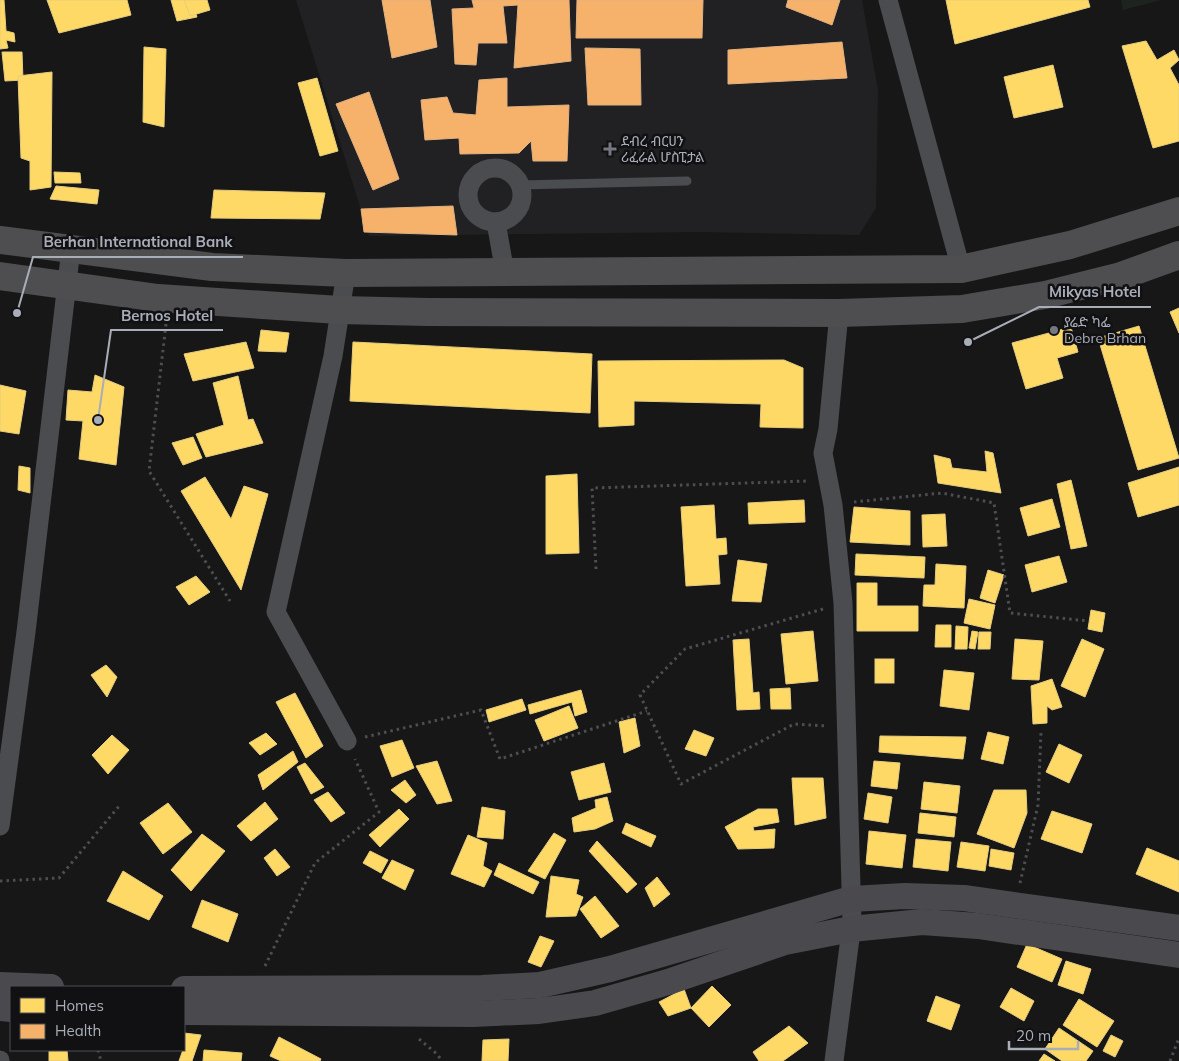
<svg xmlns="http://www.w3.org/2000/svg" width="1179" height="1061" font-family="Mulish,'Noto Sans Ethiopic',sans-serif">
<style>
.built{fill:#212123}
.green{fill:#1d241e}
.homes{fill:#ffd966;stroke:#e5cc7f}
.health{fill:#f6b26b;stroke:#dfb082}
.lines{fill:none;stroke-linecap:round;stroke-linejoin:round}
.path{stroke:#4d4e52;stroke-width:3;stroke-dasharray:2.5 4;stroke-linecap:butt}
.lane{stroke:#4b4c50;stroke-width:9}
.street{stroke:#4b4c50;stroke-width:19}
.secondary{stroke:#4a4a4e;stroke-width:26}
.highway{stroke:#4e4e51;stroke-width:28}
.poi-dot{fill:#757880;stroke:#111113;stroke-width:2}
.labels{text-anchor:middle;stroke-width:5;stroke-linejoin:round;paint-order:stroke}
.poi-label{font-size:14px;fill:#a8adb8;stroke:#111113;text-anchor:start}
.leader{fill:none;stroke:#a8adb8;stroke-width:2}
.callout-dot{fill:#a8adb8;stroke:#111113;stroke-width:2}
.callout-label{font-size:15px;text-anchor:middle;font-weight:bold;fill:#a8adb8;stroke:#111113;stroke-width:5;stroke-linejoin:round;paint-order:stroke}
</style>
<rect width="100%" height="100%" fill="#171717"/>
<!-- built -->
<path class="built" d="M296,0h566l16,90 -2,118 -17,27 -157,-3 -333,4z"/>
<!-- green -->
<path class="green" d="M1121,0h40l-38,10z"/>
<!-- homes -->
<g class="homes">
<path d="M0,0h4l2,31 8,2 1,9 -9,-2 2,8 -8,1z"/>
<path d="M47,0h80l4,15 -72,18z"/>
<path d="M171,0h20l6,17 -20,4z"/>
<path d="M184,0h23l3,10 -20,6z"/>
<path d="M946,0h142l2,7 -135,37z"/>
<path d="M1146,41l11,19 17,-10 5,10 -9,8 9,17v56l-26,7 -31,-102z"/>
<path d="M144,47l22,2 -2,78 -21,-5z"/>
<path d="M2,52h20l1,28 -18,1z"/>
<path d="M1053,65l10,42 -49,11 -10,-41z"/>
<path d="M52,72l-1,115 -21,3v-29l-9,-3 -3,-82z"/>
<path d="M317,78l21,73 -18,5 -22,-73z"/>
<path d="M54,172l26,1 1,10h-26z"/>
<path d="M56,186l43,4 -2,14 -47,-5z"/>
<path d="M214,190l111,3 -5,26 -109,-1z"/>
<path d="M1179,308v25l-9,-21z"/>
<path d="M1139,326l40,132 -41,12 -40,-132z"/>
<path d="M1071,327l7,25 -21,6 6,20 -37,11 -14,-46z"/>
<path d="M261,330l28,3 -3,19 -28,-1z"/>
<path d="M246,342l8,26 -61,13 -9,-27z"/>
<path d="M353,342l239,12 -2,59 -240,-12z"/>
<path d="M784,360l19,8v60l-43,-1 1,-23 -127,-3v24l-35,2 -1,-66z"/>
<path d="M95,375l29,12 -8,78 -37,-6 4,-38 -17,-1 2,-30 24,2z"/>
<path d="M238,376l10,44 5,-1 10,24 -57,14 -10,-23 28,-9 -11,-42z"/>
<path d="M0,385l26,6 -7,43 -19,-3z"/>
<path d="M193,437l9,21 -19,7 -11,-22z"/>
<path d="M985,451l8,2 8,40 -63,-10 -4,-28 16,4 2,9 35,4z"/>
<path d="M19,466l11,2v25l-12,-3z"/>
<path d="M1179,467v38l-41,12 -10,-34z"/>
<path d="M577,474l2,79 -33,1v-78z"/>
<path d="M205,477l26,42 13,-33 24,8 -27,96 -60,-99z"/>
<path d="M1071,480l16,66 -16,3 -14,-65z"/>
<path d="M1052,499l8,28 -32,9 -8,-28z"/>
<path d="M804,500l1,22 -56,2 -1,-21z"/>
<path d="M714,505l2,34 10,-1 1,16 -9,1 2,29 -34,2 -5,-79z"/>
<path d="M854,507l56,4v34l-60,-3z"/>
<path d="M945,514l2,32 -24,1 -1,-32z"/>
<path d="M856,554l69,3 -1,21 -69,-3z"/>
<path d="M1059,556l8,26 -35,10 -7,-27z"/>
<path d="M738,560l29,4 -6,38 -29,-1z"/>
<path d="M936,564l30,2 -2,42 -41,-2 1,-21h11z"/>
<path d="M988,570l16,5 -9,28 -15,-5z"/>
<path d="M196,576l14,16 -21,13 -13,-18z"/>
<path d="M857,583h20v23h41v25h-61z"/>
<path d="M969,599l26,6 -5,24 -26,-6z"/>
<path d="M1091,610l14,3 -3,19 -14,-3z"/>
<path d="M936,625h15v22h-16z"/>
<path d="M956,626l12,1 -1,22h-12z"/>
<path d="M813,631l5,50 -32,3 -5,-50z"/>
<path d="M972,631l6,1 -3,17 -6,-1z"/>
<path d="M979,632h12l-1,17h-12z"/>
<path d="M749,639l4,54 6,-1 1,17 -23,1 -4,-70z"/>
<path d="M1015,639l28,2 -4,39 -27,-1z"/>
<path d="M1082,639l22,10 -19,48 -24,-11z"/>
<rect x="875" y="659" width="19" height="24"/>
<path d="M106,665l11,12 -10,20 -16,-22z"/>
<path d="M944,670l30,3 -5,37 -29,-4z"/>
<path d="M1052,679l10,28 -10,3 -5,-4v17l-14,1 -2,-38z"/>
<path d="M790,688l1,21h-20l-1,-20z"/>
<path d="M581,690l6,22 -12,4 -3,-14 -42,12 -2,-9z"/>
<path d="M295,693l28,53 -17,12 -30,-56z"/>
<path d="M522,699l4,11 -37,12 -3,-12z"/>
<path d="M569,706l9,22 -34,13 -9,-21z"/>
<path d="M635,718l5,28 -16,7 -5,-31z"/>
<path d="M694,730l20,8 -8,18 -21,-7z"/>
<path d="M988,732l21,5 -6,27 -22,-5z"/>
<path d="M266,733l11,11 -17,11 -11,-12z"/>
<path d="M112,735l17,15 -21,24 -16,-19z"/>
<path d="M880,736l86,1 -3,22 -84,-7z"/>
<path d="M402,740l12,28 -22,9 -12,-31z"/>
<path d="M1059,744l23,11 -13,28 -23,-11z"/>
<path d="M293,751l5,11 -35,28 -5,-15z"/>
<path d="M437,761l15,40 -15,3 -21,-38z"/>
<path d="M874,761l26,2 -3,26 -26,-3z"/>
<path d="M305,763l19,24 -13,7 -14,-27z"/>
<path d="M604,763l7,29 -32,8 -8,-28z"/>
<path d="M792,778h31l3,40 -31,7z"/>
<path d="M405,780l11,15 -10,8 -15,-13z"/>
<path d="M924,782l36,4 -3,27 -36,-4z"/>
<path d="M994,790h32l1,23 -13,35 -37,-14z"/>
<path d="M328,792l17,21 -14,9 -17,-22z"/>
<path d="M868,793l24,4 -4,26 -24,-4z"/>
<path d="M607,797l6,24 -18,8 -21,3 -2,-14 24,-10 -1,-8z"/>
<path d="M265,802l13,17 -27,22 -14,-15z"/>
<path d="M168,803l24,29 -29,22 -23,-31z"/>
<path d="M482,807l23,4 -2,28 -26,-2z"/>
<path d="M399,809l10,10 -29,28 -11,-12z"/>
<path d="M758,809h19l2,13 -26,5 1,4 21,-2 -1,19 -36,1 -13,-22z"/>
<path d="M1052,811l40,13 -10,29 -41,-14z"/>
<path d="M920,813l36,4 -2,20 -36,-4z"/>
<path d="M626,823l30,13 -5,11 -29,-14z"/>
<path d="M869,831l37,4 -4,33 -36,-4z"/>
<path d="M554,833l12,7 -21,39 -17,-8z"/>
<path d="M202,834l23,17 -34,40 -20,-21z"/>
<path d="M468,835l19,8 -4,23 9,5 -8,16 -33,-13z"/>
<path d="M916,839l35,3 -3,29 -35,-4z"/>
<path d="M597,841l40,43 -10,9 -38,-42z"/>
<path d="M961,842l28,4 -4,25 -28,-4z"/>
<path d="M1147,848l32,13v31l-43,-18z"/>
<path d="M275,849l15,18 -13,9 -13,-18z"/>
<path d="M991,849l23,4 -3,17 -22,-4z"/>
<path d="M370,851l18,9 -7,13 -18,-10z"/>
<path d="M392,860l22,10 -9,20 -23,-12z"/>
<path d="M499,863l40,19 -6,12 -39,-19z"/>
<path d="M123,871l40,25 -14,24 -42,-19z"/>
<path d="M551,876l28,4 -3,14 7,3 -7,19 -30,1z"/>
<path d="M657,877l13,17 -16,13 -9,-19z"/>
<path d="M595,896l24,30 -18,12 -21,-29z"/>
<path d="M202,900l36,14 -10,28 -36,-15z"/>
<path d="M540,936l14,5 -13,26 -13,-5z"/>
<path d="M1027,944l35,15 -10,23 -35,-15z"/>
<path d="M1066,961l25,8 -8,25 -25,-9z"/>
<path d="M712,986l19,19 -22,22 -18,-19z"/>
<path d="M1011,988l23,13 -10,20 -24,-14z"/>
<path d="M684,989l7,19 -23,8 -9,-14z"/>
<path d="M936,996l24,9 -9,25 -24,-9z"/>
<path d="M1079,999l35,22 -17,26 -34,-22z"/>
<path d="M789,1026l19,17 -25,18h-24l-6,-9z"/>
<path d="M1059,1028l34,23 -7,10h-24l-17,-12z"/>
<path d="M184,1033l17,2 -9,26h-13l6,-17z"/>
<path d="M1111,1035l12,6 -8,16 -12,-6z"/>
<path d="M279,1037l42,22 -1,2h-39l-11,-5z"/>
<path d="M509,1039l-1,22h-26l1,-21z"/>
<path d="M49,1050h18l1,11h-19z"/>
<path d="M204,1050l38,3 -1,8h-38z"/>
<path d="M1044,1054l11,7h-16z"/>
</g>
<!-- health -->
<g class="health">
<path d="M382,0h48l7,47 -45,11z"/>
<path d="M472,0h97l2,61 -57,7 4,-63 -15,1 4,37h-29l-2,22 -21,-1 -3,-55 22,-1z"/>
<path d="M577,0h126l-1,38h-126z"/>
<path d="M788,0h52l-8,25 -46,-18z"/>
<path d="M842,42l5,36 -119,6v-34z"/>
<path d="M585,48l55,1 1,56h-53z"/>
<path d="M507,78v29l62,-2 -2,56h-34l-2,-20 -12,12 -59,1 -1,-16 -34,2 -4,-40 26,-3 6,16 23,2 3,-35z"/>
<path d="M369,92l30,87 -26,11 -37,-86z"/>
<path d="M453,206l4,29 -93,-3 -3,-23z"/>
</g>
<g class="lines">
<!-- path -->
<g class="path">
<path d="M166,324l-17,147 81,130"/>
<path d="M854,502l88,-9 52,10 16,110 79,8"/>
<path d="M596,569l-4,-81 216,-7"/>
<path d="M823,609l-138,40 -45,46 41,89 113,-60 33,2"/>
<path d="M365,737l116,-27 19,49 147,-48"/>
<path d="M0,881l59,-3 61,-73"/>
<path d="M1020,883l18,-78 3,-73"/>
<path d="M265,966l50,-103 64,-51 -24,-53"/>
<path d="M419,1039l18,15 5,7"/>
<path d="M98,1050l3,11"/>
<path d="M1170,1061l9,-23"/>
</g>
<!-- lane -->
<path class="lane" d="M520,185l167,-4"/>
<!-- street -->
<g class="street">
<path d="M888,0l73,269"/>
<circle cx="495" cy="195" r="27"/>
<path d="M496,222l9,51"/>
<path d="M346,273l-13,83 -57,256 71,129"/>
<path d="M0,826l26,-194 45,-383"/>
<path d="M0,1060v1"/>
<path d="M834,1061l18,-138 -9,-320 -10,-98 -10,-52 5,-24 11,-116"/>
</g>
<!-- secondary -->
<g class="secondary">
<path d="M0,985l51,2"/>
<path d="M184,989l298,-1 58,-3 70,-16 241,-70 54,-3 59,2 215,30"/>
<path d="M0,1008l11,1"/>
<path d="M184,1012l289,2 66,-3 56,-8 73,-21 117,-40 66,-13 71,-7 56,4 201,29"/>
</g>
<!-- highway -->
<g class="highway">
<path d="M0,240l212,27 134,6 615,-4 109,-24 109,-34"/>
<path d="M0,276l158,22 181,12 89,2 411,1 123,-4 83,-14 76,-19 58,-21"/>
</g>
</g>
<!-- markers -->
<g class="poi-dot">
<path d="M607.5 141.5h5v5h5v5h-5v5h-5v-5h-5v-5h5z"/>
<circle cx="1054" cy="330" r="5"/>
</g>
<g class="labels">
<!-- poi labels -->
<g class="poi-label">
<text x="621" y="146">ደብረ ብርሀን<tspan x="621" dy="16">ሪፈራል ሆስፒታል</tspan></text>
<text x="1064" y="327">ያሬድ ካፌ<tspan x="1064" dy="16">Debre Brhan</tspan></text>
</g>
</g>
<!-- callouts -->
<path class="leader" d="M17 313L33 257H243M968 342L1039 307H1151M98 420L111 330H223"/>
<g class="callout-dot">
<circle cx="17" cy="313" r="5"/>
<circle cx="968" cy="342" r="5"/>
<circle cx="98" cy="420" r="5"/>
</g>
<g class="callout-label">
<text x="138" y="247">Berhan International Bank</text>
<text x="1095" y="297">Mikyas Hotel</text>
<text x="167" y="321">Bernos Hotel</text>
</g>
<!-- legend -->
<rect x="10" y="986" width="175" height="65" fill="#111113" stroke="#4d4f55"/>
<rect x="20" y="998" width="25" height="15" fill="#ffd966" stroke="#4d4f55"/>
<text x="55" y="1011" font-size="15" fill="#a8adb8">Homes</text>
<rect x="20" y="1024" width="25" height="15" fill="#f6b26b" stroke="#4d4f55"/>
<text x="55" y="1036" font-size="15" fill="#a8adb8">Health</text>
<!-- scale -->
<path d="M1009 1041v8h69v-8" fill="none" stroke="#a8adb8" stroke-width="2.5"/>
<text x="1016" y="1041" font-size="15" fill="#a8adb8" stroke="#111113" stroke-width="4" paint-order="stroke">20 m</text>
</svg>
